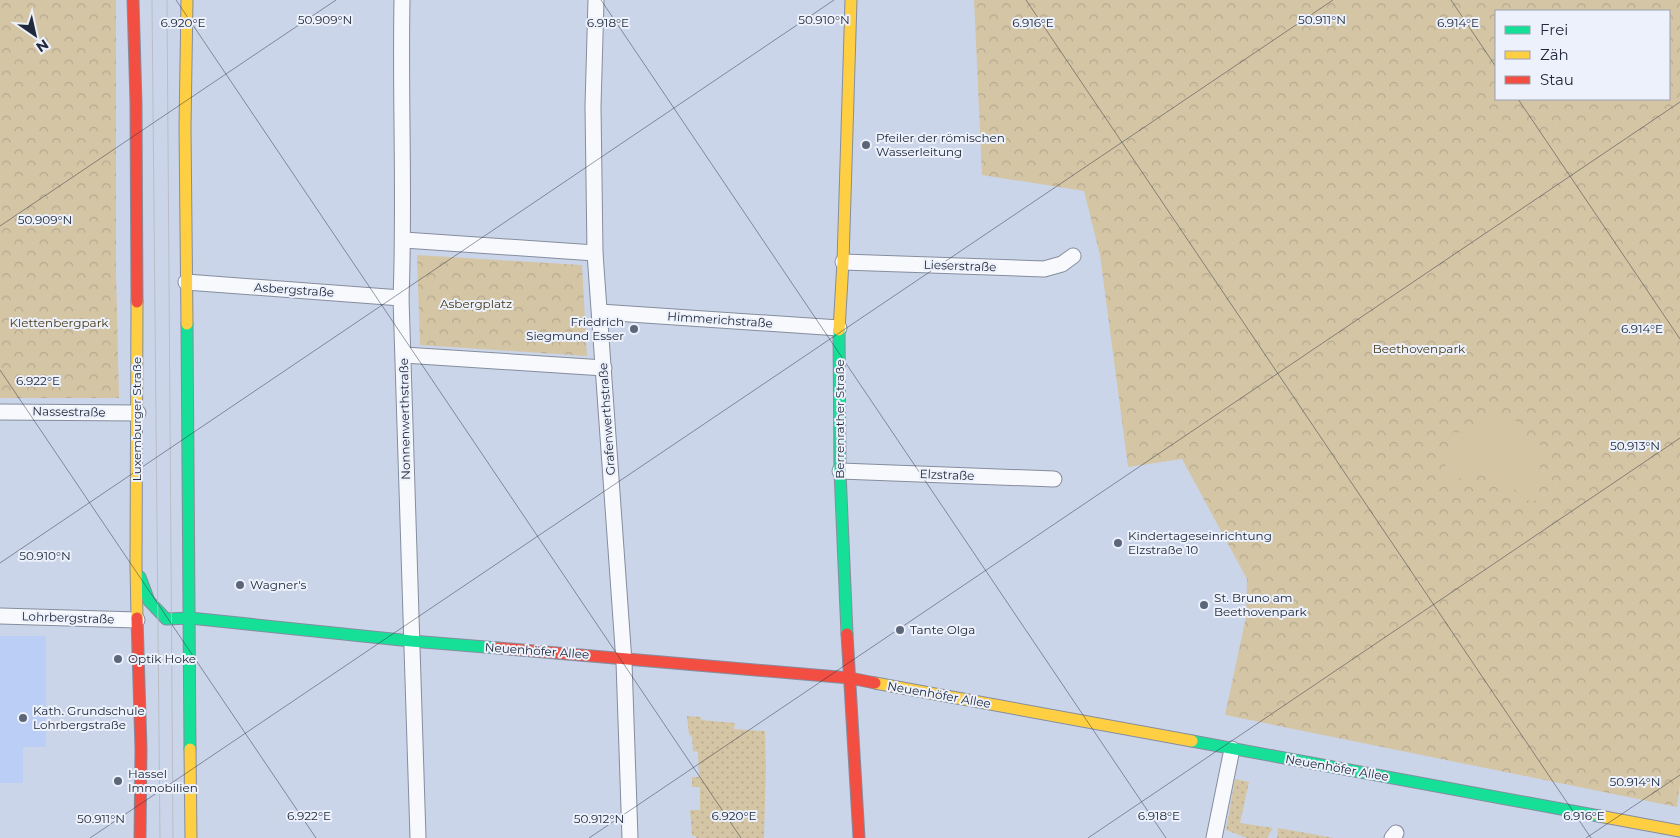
<svg xmlns="http://www.w3.org/2000/svg" width="1680" height="838" font-family="Montserrat,sans-serif">
<style>
.built{fill:#bbcef5}
.park{fill:url(#park-crowns);fill-rule:evenodd}
.garden{fill:url(#garden-dots)}
.pitch{fill:#d4c5a5}
.lines{fill:none;stroke-linecap:round;stroke-linejoin:round}
.street-casing{stroke:#858d9e;stroke-width:17}
.fast-casing{stroke:#858d9e;stroke-width:13}
.slow-casing{stroke:#858d9e;stroke-width:13}
.jam-casing{stroke:#858d9e;stroke-width:13}
.street{stroke:#f7f9fc;stroke-width:15}
.fast{stroke:#16e098;stroke-width:11}
.slow{stroke:#ffcf43;stroke-width:11}
.jam{stroke:#f24e42;stroke-width:11}
.tram{stroke:#babdc3;stroke-width:1}
.ticks{fill:none;stroke:#212a3c;stroke-width:1;stroke-opacity:0.45}
.poi-dot{fill:#5c6679;stroke:#ecf1fb;stroke-width:2}
.labels{text-anchor:middle;stroke-width:4;stroke-linejoin:round;paint-order:stroke}
.poi-label{font-size:12px;fill:#212a3c;stroke:#ecf1fb;text-anchor:start}
.street-label{font-size:12px;fill:#212a3c;stroke:#ecf1fb}
.park-label{font-size:12px;fill:#463716;stroke:#ecf1fb}
.ticks-label{font-size:12px;text-anchor:middle;fill:#212a3c;stroke:#ecf1fb;stroke-width:4;stroke-linejoin:round;paint-order:stroke}
</style>
<defs>
<pattern id="park-crowns" width="20" height="18" patternUnits="userSpaceOnUse" patternTransform="scale(1.25)"><rect width="20" height="18" fill="#d4c5a5"/><path d="M2 6a3 3 0 1 1 6 0M12 15a3 3 0 1 1 6 0" fill="none" stroke="#b6a98f"/></pattern>
<pattern id="garden-dots" width="8" height="8" patternUnits="userSpaceOnUse" patternTransform="scale(1.25)"><rect width="8" height="8" fill="#d4c5a5"/><path d="M2 2h.1M6 6h.1" fill="none" stroke="#b6a98f" stroke-width="1.8" stroke-linecap="round"/></pattern>
</defs>
<rect width="100%" height="100%" fill="#cbd5ea"/>
<!-- built -->
<path class="built" d="M0,636h46v111h-23v36h-23z"/>
<!-- park -->
<g class="park">
<path d="M0,0h116v270l3,128h-119z"/>
<path d="M974,0h706v783l-3,24 -452,-92 21,-98 1,-38 -65,-120 -54,8 -28,-212 -16,-64 -102,-16zM1496,11h173v88h-173z"/>
<path d="M417,255l165,10 5,91 -167,-11z"/>
</g>
<!-- garden -->
<g class="garden">
<path d="M687,716l14,1v3l34,3 -1,6 31,2 1,36 -2,71h-68v-2h-4l-2,-26h10v-23h-8v-10h7l-1,-25 -5,-1 -1,-15 -3,-1z"/>
<path d="M1235,779l14,3 -9,41 33,5 -6,10h-20l-21,-8z"/>
<path d="M1278,828l56,10h-57z"/>
</g>
<!-- pitch -->
<path class="pitch" d="M1491,414c11,-1 25,2 29,14 2,6 2,11 7,14 4,3 11,3 16,3l-8,56 -10,-1c-18,-24 -53,-34 -78,-14h-6l12,-54 11,1 16,-14z"/>
<g class="lines">
<defs>
<g id="street">
<path d="M402,0c-2,99 3,198 -1,298l17,540"/>
<path d="M596,0l-3,106 2,147 29,409 6,176"/>
<path d="M404,240l191,13"/>
<path d="M843,262l201,7 18,-5 11,-8"/>
<path d="M186,282l215,16"/>
<path d="M600,312l239,16"/>
<path d="M404,355l200,13"/>
<path d="M0,412l138,1"/>
<path d="M840,471l214,8"/>
<path d="M0,616l137,4"/>
<path d="M1214,838l18,-89"/>
<path d="M1392,838l4,-5"/>
</g>
<g id="fast">
<path d="M187,324l3,425"/>
<path d="M839,330l1,141 7,163"/>
<path d="M140,577l9,24 17,18 24,-1"/>
<path d="M190,618l221,23 87,7"/>
<path d="M1192,741l407,75"/>
</g>
<g id="slow">
<path d="M187,324l-2,-196 2,-128"/>
<path d="M839,330l4,-68 8,-262"/>
<path d="M137,618l-1,-52 1,-264"/>
<path d="M875,683l317,58"/>
<path d="M190,749l1,89"/>
<path d="M1599,816l81,15"/>
</g>
<g id="jam">
<path d="M133,0l3,103 1,199"/>
<path d="M137,618l4,131 -1,89"/>
<path d="M847,634l12,204"/>
<path d="M498,648l352,30 25,5"/>
</g>
</defs>
<!-- street casing -->
<use href="#street" class="street-casing"/>
<!-- fast casing -->
<use href="#fast" class="fast-casing"/>
<!-- slow casing -->
<use href="#slow" class="slow-casing"/>
<!-- jam casing -->
<use href="#jam" class="jam-casing"/>
<!-- street -->
<use href="#street" class="street"/>
<!-- fast -->
<use href="#fast" class="fast"/>
<!-- slow -->
<use href="#slow" class="slow"/>
<!-- jam -->
<use href="#jam" class="jam"/>
<!-- tram -->
<g class="tram">
<path d="M152,0l8,838"/>
<path d="M167,0l6,838"/>
</g>
</g>
<!-- ticks -->
<path class="ticks" d="M176,0l565,838M601,0l565,838M1026,0l565,838M1451,0l45,67M1518,99l162,240M0,226l336,-226M0,370l316,468M0,563l834,-563M90,838l1243,-838M589,838l1091,-736M1088,838l592,-400M1586,838l94,-63"/>
<!-- markers -->
<g class="poi-dot">
<circle cx="866" cy="145" r="5"/>
<circle cx="634" cy="329" r="5"/>
<circle cx="1118" cy="543" r="5"/>
<circle cx="240" cy="585" r="5"/>
<circle cx="1204" cy="605" r="5"/>
<circle cx="900" cy="630" r="5"/>
<circle cx="118" cy="659" r="5"/>
<circle cx="23" cy="718" r="5"/>
<circle cx="118" cy="781" r="5"/>
</g>
<g class="labels">
<!-- poi labels -->
<g class="poi-label">
<text x="876" y="142">Pfeiler der römischen<tspan x="876" dy="14">Wasserleitung</tspan></text>
<text x="624" y="326" text-anchor="end">Friedrich<tspan x="624" dy="14">Siegmund Esser</tspan></text>
<text x="1128" y="540">Kindertageseinrichtung<tspan x="1128" dy="14">Elzstraße 10</tspan></text>
<text x="250" y="589">Wagner's</text>
<text x="1214" y="602">St. Bruno am<tspan x="1214" dy="14">Beethovenpark</tspan></text>
<text x="910" y="634">Tante Olga</text>
<text x="128" y="663">Optik Hoke</text>
<text x="33" y="715">Kath. Grundschule<tspan x="33" dy="14">Lohrbergstraße</tspan></text>
<text x="128" y="778">Hassel<tspan x="128" dy="14">Immobilien</tspan></text>
</g>
<!-- street labels -->
<g class="street-label">
<text transform="translate(960 266) rotate(2)" y="4">Lieserstraße</text>
<text transform="translate(294 290) rotate(4)" y="4">Asbergstraße</text>
<text transform="translate(720 320) rotate(4)" y="4">Himmerichstraße</text>
<text transform="translate(69 412) rotate(1)" y="4">Nassestraße</text>
<text transform="translate(137 419) rotate(-90)" y="4">Luxemburger Straße</text>
<text transform="translate(405 419) rotate(-91)" y="4">Nonnenwerthstraße</text>
<text transform="translate(607 419) rotate(-94)" y="4">Grafenwerthstraße</text>
<text transform="translate(840 419) rotate(-90)" y="4">Berrenrather Straße</text>
<text transform="translate(947 475) rotate(2)" y="4">Elzstraße</text>
<text transform="translate(68 618) rotate(2)" y="4">Lohrbergstraße</text>
<text transform="translate(537 651) rotate(4)" y="4">Neuenhöfer Allee</text>
<text transform="translate(939 695) rotate(10)" y="4">Neuenhöfer Allee</text>
<text transform="translate(1337 768) rotate(10)" y="4">Neuenhöfer Allee</text>
</g>
<!-- park labels -->
<g class="park-label">
<text x="476" y="308">Asbergplatz</text>
<text x="59" y="327">Klettenbergpark</text>
<text x="1419" y="353">Beethovenpark</text>
</g>
</g>
<g class="ticks-label">
<text x="325" y="24">50.909°N</text>
<text x="824" y="24">50.910°N</text>
<text x="1322" y="24">50.911°N</text>
<text x="183" y="27">6.920°E</text>
<text x="608" y="27">6.918°E</text>
<text x="1033" y="27">6.916°E</text>
<text x="1458" y="27">6.914°E</text>
<text x="45" y="224">50.909°N</text>
<text x="1642" y="333">6.914°E</text>
<text x="38" y="385">6.922°E</text>
<text x="1635" y="450">50.913°N</text>
<text x="45" y="560">50.910°N</text>
<text x="1635" y="786">50.914°N</text>
<text x="309" y="820">6.922°E</text>
<text x="734" y="820">6.920°E</text>
<text x="1159" y="820">6.918°E</text>
<text x="1584" y="820">6.916°E</text>
<text x="101" y="823">50.911°N</text>
<text x="599" y="823">50.912°N</text>
</g>
<!-- legend -->
<rect x="1495" y="10" width="175" height="90" fill="#ecf1fb" stroke="#9ba1af"/>
<rect x="1505" y="26" width="25" height="8" fill="#16e098" stroke="#9ba1af"/>
<text x="1540" y="35" font-size="15" fill="#212a3c">Frei</text>
<rect x="1505" y="51" width="25" height="8" fill="#ffcf43" stroke="#9ba1af"/>
<text x="1540" y="60" font-size="15" fill="#212a3c">Zäh</text>
<rect x="1505" y="76" width="25" height="8" fill="#f24e42" stroke="#9ba1af"/>
<text x="1540" y="85" font-size="15" fill="#212a3c">Stau</text>
<!-- north arrow -->
<g transform="translate(35 35) rotate(146)" stroke="#ecf1fb" stroke-width="4" paint-order="stroke">
<path d="M0-4L9 19L0 12L-9 19Z" fill="#212a3c"/>
<text y="-8" font-size="14" font-weight="bold" text-anchor="middle" fill="#212a3c">N</text>
</g>
</svg>
